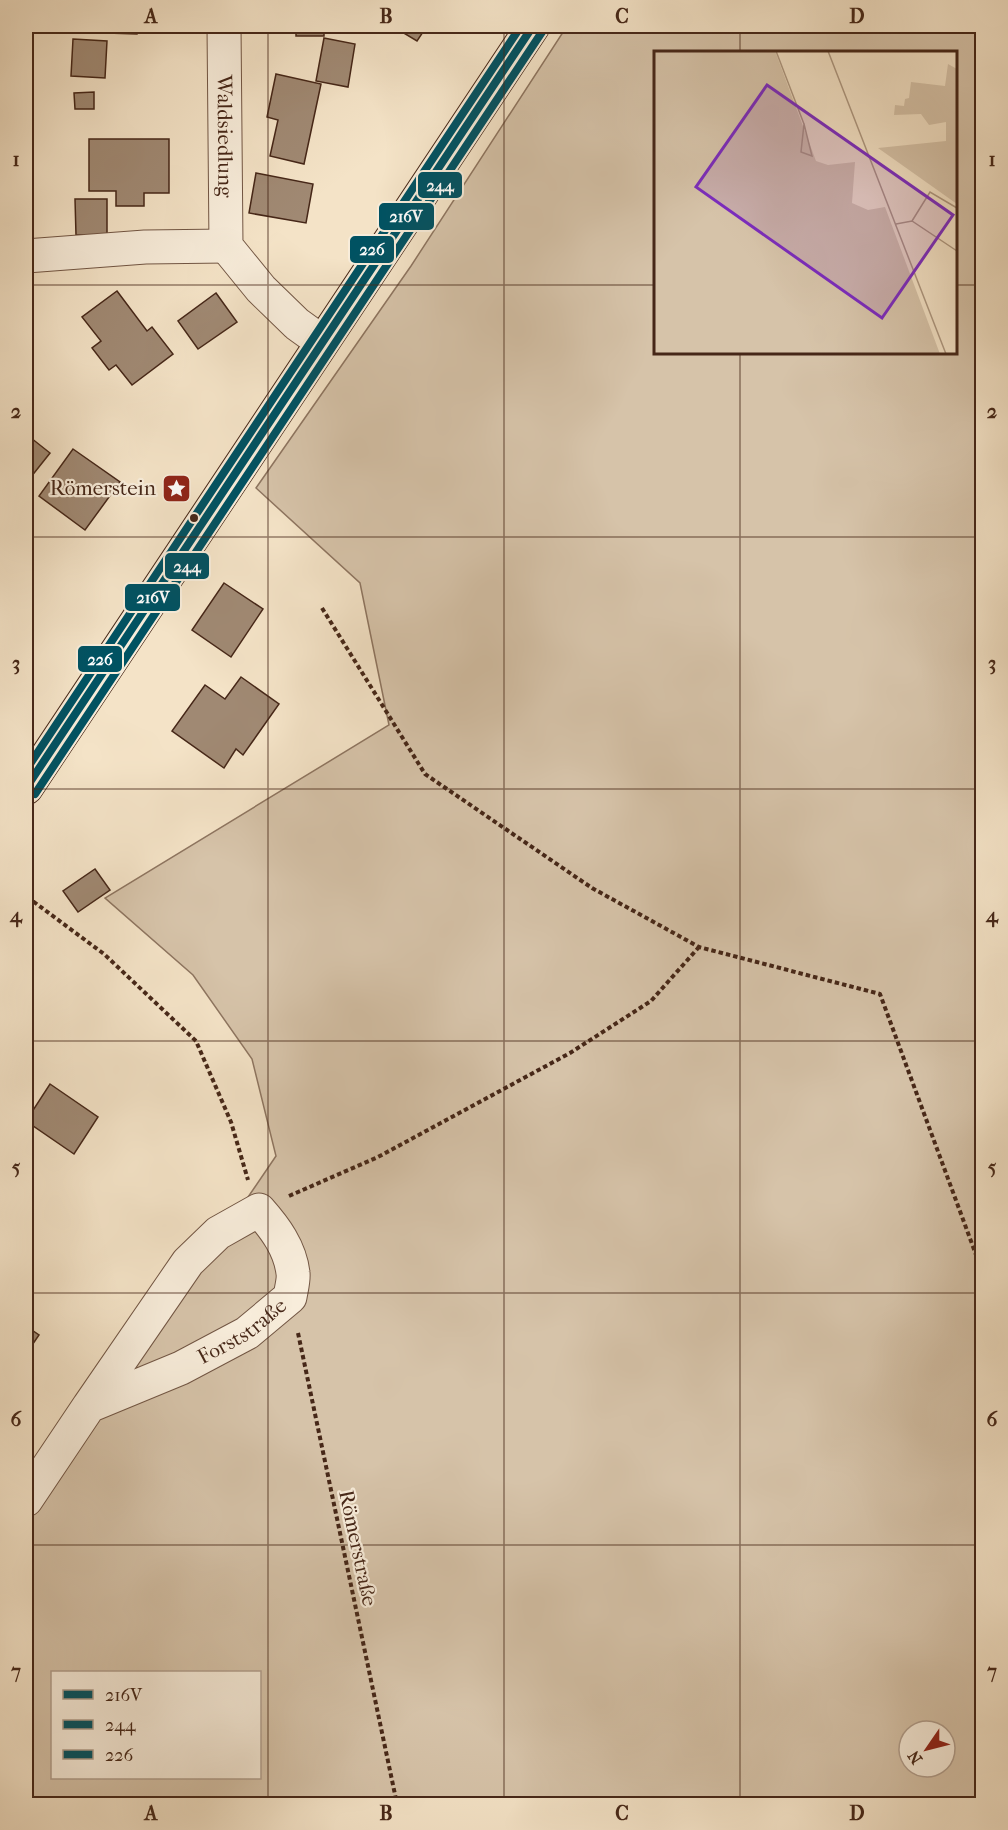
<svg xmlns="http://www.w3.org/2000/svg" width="1008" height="1830" font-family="'IM FELL French Canon',serif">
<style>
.green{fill:#d6c3a9;stroke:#8e7560;stroke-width:1.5;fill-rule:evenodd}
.building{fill:#a08973;stroke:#462718;stroke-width:1.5}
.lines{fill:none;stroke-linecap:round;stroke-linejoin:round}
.minor-casing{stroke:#725644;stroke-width:35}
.major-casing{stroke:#462718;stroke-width:35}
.path{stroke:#462718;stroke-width:4;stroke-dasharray:4.5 3;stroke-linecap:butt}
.minor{stroke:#f8eddb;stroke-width:33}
.major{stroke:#f4e3c7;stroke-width:33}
.bus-1-casing{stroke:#f8eddb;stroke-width:12}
.bus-2-casing{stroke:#f8eddb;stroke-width:12}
.bus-3-casing{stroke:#f8eddb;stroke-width:12}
.bus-1{stroke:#005262;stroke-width:8}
.bus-2{stroke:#005262;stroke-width:8}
.bus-3{stroke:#005262;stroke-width:8}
.grid{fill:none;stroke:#462718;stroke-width:1.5;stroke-opacity:0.55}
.bus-dot{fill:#462718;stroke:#f8eddb;stroke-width:2}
.labels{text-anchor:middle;stroke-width:4.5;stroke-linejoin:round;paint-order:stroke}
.street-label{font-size:21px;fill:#462718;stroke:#f8eddb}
.poi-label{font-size:21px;fill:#462718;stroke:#f8eddb;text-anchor:end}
.inset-road{fill:none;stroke:#ae9881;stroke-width:1.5}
.view{fill:#7b2cbf;fill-opacity:0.15;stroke:#7b2cbf;stroke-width:3}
.inset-edge{fill:none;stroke:#462718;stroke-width:3}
.line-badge{stroke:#f8eddb;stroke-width:2}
.badge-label{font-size:16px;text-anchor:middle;font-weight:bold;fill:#fff}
.neatline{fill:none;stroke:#462718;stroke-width:2}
.grid-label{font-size:20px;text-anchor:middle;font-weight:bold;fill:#462718}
</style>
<rect width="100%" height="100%" fill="#f4e3c7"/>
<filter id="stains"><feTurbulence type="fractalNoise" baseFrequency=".00333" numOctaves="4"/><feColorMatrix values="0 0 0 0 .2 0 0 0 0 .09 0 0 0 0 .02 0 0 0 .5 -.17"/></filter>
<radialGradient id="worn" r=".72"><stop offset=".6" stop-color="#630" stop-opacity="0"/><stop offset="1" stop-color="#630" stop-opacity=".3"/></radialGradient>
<!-- green -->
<path class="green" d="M567,26h415v1778h-956v-281l250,-367 -24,-97 -59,-84 -88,-77 284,-173 -29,-142 -104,-95 155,-222zM656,52h300v300h-300zM52,1672h208v106h-208zM909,1731h36v36h-36z"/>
<!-- building -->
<g class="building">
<path d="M108,26h30l-1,8 -30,-1z"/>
<rect x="296" y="26" width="28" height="10"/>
<path d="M392,26h35l-10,15z"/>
<path d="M324,38l31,6 -7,43 -32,-6z"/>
<path d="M73,39l34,2 -2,37 -34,-2z"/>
<path d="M276,74l45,10 -17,80 -34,-8 8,-36 -11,-3z"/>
<path d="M94,92v17h-19l-1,-16z"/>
<path d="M89,139h80v54h-25v13h-28v-15h-27z"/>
<path d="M256,173l57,11 -7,39 -57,-10z"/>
<path d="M75,199h32v36h-31z"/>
<path d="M117,291l30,40 5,-4 21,27 -41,31 -16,-20 -7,5 -17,-22 9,-7 -19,-24z"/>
<path d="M216,293l21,29 -39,27 -20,-28z"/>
<path d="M26,434l24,19 -19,24 -5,-4z"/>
<path d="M73,449l47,33 -35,48 -46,-34z"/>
<path d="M224,583l39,26 -32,48 -39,-27z"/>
<path d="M241,677l38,27 -36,51 -7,-6 -12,19 -52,-37 33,-46 20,14z"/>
<path d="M95,869l15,21 -32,22 -15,-21z"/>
<path d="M50,1084l48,33 -24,37 -48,-33z"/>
<path d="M26,1326l13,9 -13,19z"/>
</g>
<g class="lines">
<defs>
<g id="minor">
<path id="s1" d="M224,26l2,220 35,43 36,35 25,18"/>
<path d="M26,256l119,-9 81,-1"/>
<path id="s2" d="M26,1500l63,-94 92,-38 66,-35 43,-36c1,-7 4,-17 3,-24 -3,-25 -18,-45 -34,-63l-41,23 -30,29 -99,144"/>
</g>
<path id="major" d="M26,788l507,-762"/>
</defs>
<!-- minor casing -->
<use href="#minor" class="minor-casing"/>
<!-- major casing -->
<use href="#major" class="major-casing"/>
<!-- path -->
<g class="path">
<path d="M322,608l103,166 167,114 107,59 181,47 102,277"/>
<path d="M26,900l8,2 70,52 92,87 35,81 17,58"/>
<path d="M289,1196l89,-39 192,-104 81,-52 48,-54"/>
<path d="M298,1333l99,471"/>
</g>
<!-- minor -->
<use href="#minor" class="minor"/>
<!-- major -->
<use href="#major" class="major"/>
<defs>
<path id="bus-1" d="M26,788l507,-762"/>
<path id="bus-2" d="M35,794l507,-762"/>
<path id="bus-3" d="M26,770l495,-744"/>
</defs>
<!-- bus-1 casing -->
<use href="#bus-1" class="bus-1-casing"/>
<!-- bus-2 casing -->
<use href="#bus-2" class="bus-2-casing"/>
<!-- bus-3 casing -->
<use href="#bus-3" class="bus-3-casing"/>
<!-- bus-1 -->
<use href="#bus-1" class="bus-1"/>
<!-- bus-2 -->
<use href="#bus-2" class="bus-2"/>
<!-- bus-3 -->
<use href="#bus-3" class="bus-3"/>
</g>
<!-- grid -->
<path class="grid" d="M268,26v1778M504,26v1778M740,26v26M26,285h630M956,285h26M740,352v1452M26,537h956M26,789h956M26,1041h956M26,1293h956M26,1545h956"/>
<!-- icons -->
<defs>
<symbol id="sight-square" viewBox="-11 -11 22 22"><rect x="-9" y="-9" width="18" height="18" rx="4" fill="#8f2418" stroke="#f8eddb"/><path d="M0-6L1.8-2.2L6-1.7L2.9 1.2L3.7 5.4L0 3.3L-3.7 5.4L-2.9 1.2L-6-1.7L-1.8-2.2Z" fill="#fff"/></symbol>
</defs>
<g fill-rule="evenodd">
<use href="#sight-square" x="160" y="472" width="33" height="33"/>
</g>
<!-- markers -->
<circle class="bus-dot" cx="194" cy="518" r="5"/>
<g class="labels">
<!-- street labels -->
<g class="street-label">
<text dy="7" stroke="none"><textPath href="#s1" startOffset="110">Waldsiedlung</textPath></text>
<text dy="7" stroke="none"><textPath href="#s2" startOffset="284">Forststraße</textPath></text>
<text transform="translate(358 1548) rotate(78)" y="7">Römerstraße</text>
</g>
<!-- poi labels -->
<g class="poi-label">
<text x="156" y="495">Römerstein</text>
</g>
</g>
<!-- overview -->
<g transform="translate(654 51)">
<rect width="303" height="303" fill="#f4e3c7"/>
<path d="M0,0h121l41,110 12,4 27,-3 -3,41 16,7 17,-3 55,147h-286zM294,13l9,5v135l-79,-56 68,-7v-19l-17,3 -8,-11 -27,1 1,-10 9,1 1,-7 4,-1 2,-16 34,4z" fill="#d6c3a9"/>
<path class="inset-road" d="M122,0l28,73 -3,28 11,4 -8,-32M174,0l118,303M258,170l18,-29 27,16M242,173l16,-3 45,30"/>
<path class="view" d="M113,34l186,130 -71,103 -186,-131z"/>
<rect width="303" height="303" class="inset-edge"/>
</g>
<g class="line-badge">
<rect x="417" y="171" width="46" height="28" rx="6" fill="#005262"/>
<rect x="378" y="202" width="57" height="29" rx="6" fill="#005262"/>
<rect x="349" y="235" width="46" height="29" rx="6" fill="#005262"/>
<rect x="164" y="552" width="46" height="28" rx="6" fill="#005262"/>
<rect x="124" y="583" width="57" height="29" rx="6" fill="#005262"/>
<rect x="77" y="645" width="46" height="28" rx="6" fill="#005262"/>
</g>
<g class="badge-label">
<text x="440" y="191">244</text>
<text x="406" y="222">216V</text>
<text x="372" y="255">226</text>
<text x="187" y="572">244</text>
<text x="153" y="603">216V</text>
<text x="100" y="665">226</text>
</g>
<!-- margin -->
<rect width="1008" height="1830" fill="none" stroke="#f4e3c7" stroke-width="66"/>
<!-- legend -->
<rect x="51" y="1671" width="210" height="108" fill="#f8eddb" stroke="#b19e8d" stroke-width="1.5"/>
<rect x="63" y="1690" width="30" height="9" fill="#005262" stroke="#b19e8d" stroke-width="1.5"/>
<text x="105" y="1701" font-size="18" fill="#462718">216V</text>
<rect x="63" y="1720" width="30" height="9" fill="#005262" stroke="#b19e8d" stroke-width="1.5"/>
<text x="105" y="1731" font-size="18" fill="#462718">244</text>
<rect x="63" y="1750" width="30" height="9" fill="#005262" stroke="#b19e8d" stroke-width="1.5"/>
<text x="105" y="1761" font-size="18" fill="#462718">226</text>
<!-- north arrow -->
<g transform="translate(927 1749) rotate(235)"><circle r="28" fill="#f8eddb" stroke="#b19e8d" stroke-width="1.5"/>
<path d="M0-4.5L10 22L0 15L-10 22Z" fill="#8f2418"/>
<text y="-9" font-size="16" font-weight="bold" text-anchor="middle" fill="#462718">N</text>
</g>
<rect x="33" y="33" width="942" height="1764" class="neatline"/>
<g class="grid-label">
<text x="151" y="23">A</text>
<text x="386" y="23">B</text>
<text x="622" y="23">C</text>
<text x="857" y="23">D</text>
<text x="16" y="166">1</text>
<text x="992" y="166">1</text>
<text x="16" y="418">2</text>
<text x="992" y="418">2</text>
<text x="16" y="670">3</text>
<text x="992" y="670">3</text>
<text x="16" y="922">4</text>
<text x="992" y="922">4</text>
<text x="16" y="1174">5</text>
<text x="992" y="1174">5</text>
<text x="16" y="1426">6</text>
<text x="992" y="1426">6</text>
<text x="16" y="1678">7</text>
<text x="992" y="1678">7</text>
<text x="151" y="1820">A</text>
<text x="386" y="1820">B</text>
<text x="622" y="1820">C</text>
<text x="857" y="1820">D</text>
</g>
<rect width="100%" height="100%" filter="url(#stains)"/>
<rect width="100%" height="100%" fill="url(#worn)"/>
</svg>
